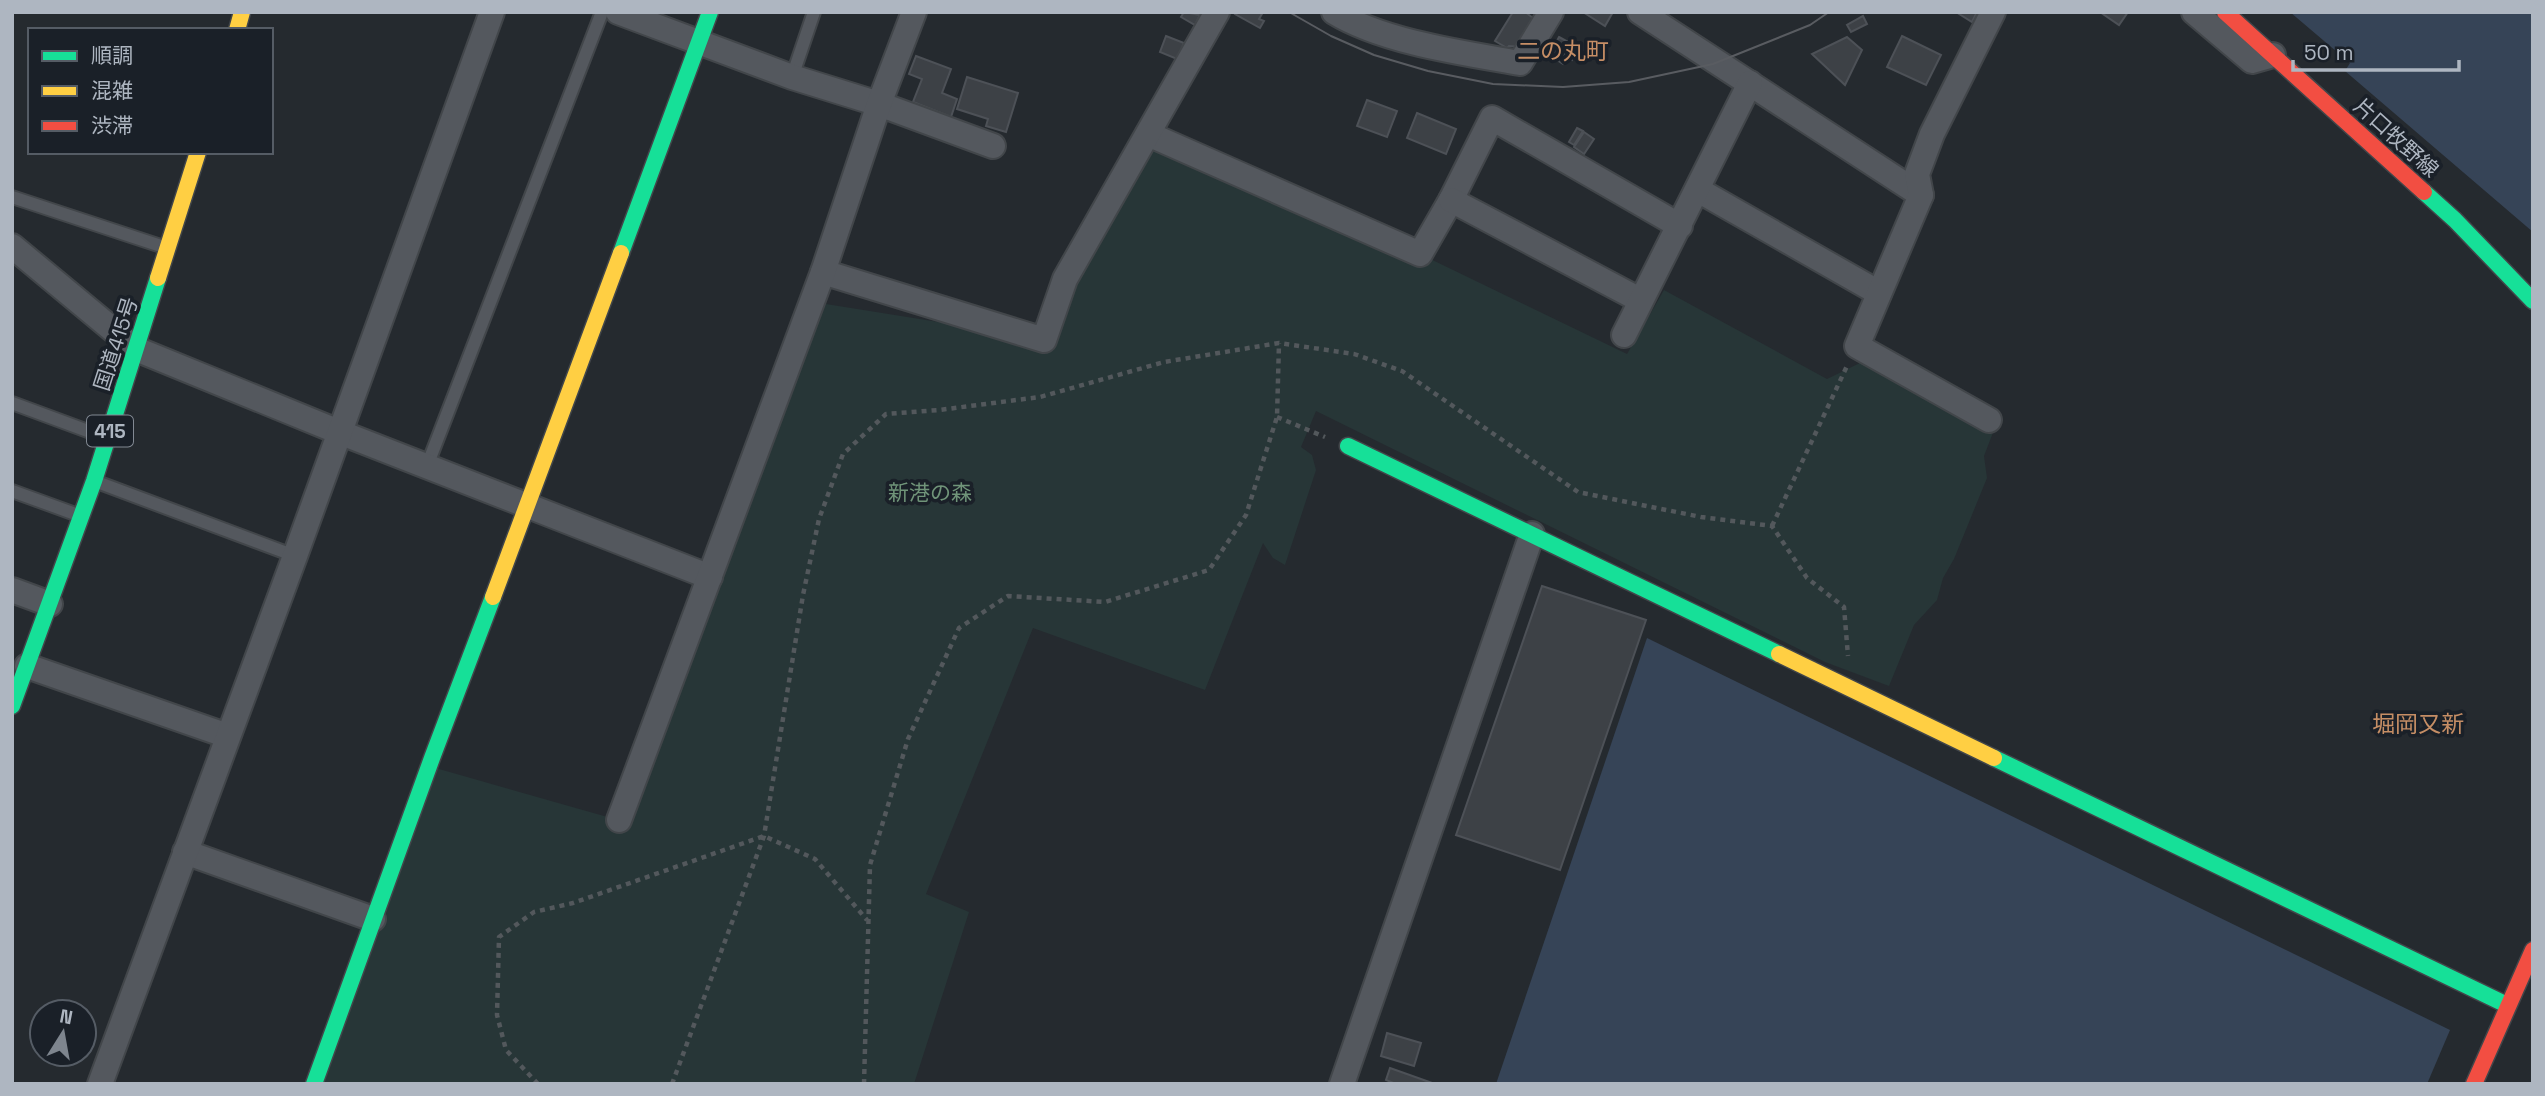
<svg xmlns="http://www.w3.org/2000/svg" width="2545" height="1096" font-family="'Space Grotesk','Noto Sans JP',sans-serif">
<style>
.green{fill:#273637}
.water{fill:#364457}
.building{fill:#3d4146;stroke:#4d5157;stroke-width:2}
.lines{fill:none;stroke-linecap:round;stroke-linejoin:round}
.lane-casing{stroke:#42464a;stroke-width:16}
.street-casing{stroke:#42464a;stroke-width:28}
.fast-casing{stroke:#42464a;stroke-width:19}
.slow-casing{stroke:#42464a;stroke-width:19}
.jam-casing{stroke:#42464a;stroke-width:19}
.path{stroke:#53585c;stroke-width:4.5;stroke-dasharray:5 5;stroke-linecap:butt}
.lane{stroke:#54585e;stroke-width:12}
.street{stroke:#54585e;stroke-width:24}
.fast{stroke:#16e098;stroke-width:16}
.slow{stroke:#ffcf43;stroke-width:16}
.jam{stroke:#f24e42;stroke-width:16}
.tram{stroke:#595c61;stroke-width:2}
.labels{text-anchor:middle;stroke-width:7;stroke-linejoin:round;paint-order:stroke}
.shield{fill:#1a2028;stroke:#828993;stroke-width:2}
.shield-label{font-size:19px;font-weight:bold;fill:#aeb6c1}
.street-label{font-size:21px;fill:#aeb6c1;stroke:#1a2028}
.park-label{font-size:21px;fill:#709479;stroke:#1a2028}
.neighbourhood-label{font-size:23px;fill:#c68e65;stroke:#1a2028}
</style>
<rect width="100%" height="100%" fill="#252a2f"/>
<!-- green -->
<path class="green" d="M1148,134l272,120 207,100 37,-64 163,89 35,-17 132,68 -10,26 3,22 -33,81 -11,19 -6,22 -23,25 -25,61 -64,-24 -509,-251 -15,36 11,8 4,15 -31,95 -12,-7 -10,-15 -58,147 -172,-62 -107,266 43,18 -55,172h-599l117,-317 186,53 92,-243 116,-273 218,35z"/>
<!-- water -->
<g class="water">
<path d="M2290,12h243v220l-188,-161 5,-8z"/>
<path d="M1647,638l803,392 -23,54h-931z"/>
</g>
<!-- building -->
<g class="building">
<path d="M1184,12l16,3 -5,10 -14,-8z"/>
<path d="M1236,12h22l4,2 -3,5 5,2 -4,7 -25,-14z"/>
<path d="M1513,12h12l12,9 -16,26 -12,-1 -2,2 -12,-7z"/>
<path d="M1583,12h30l-8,14z"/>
<path d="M1956,12h21l-5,10z"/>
<path d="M2100,12h28l-9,13z"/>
<path d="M1863,16l4,8 -16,8 -4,-7z"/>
<path d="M1166,36l18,7 -7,16 -17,-7z"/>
<path d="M1902,36l39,19 -15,30 -39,-18z"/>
<path d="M1559,37l20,11 -7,12 -5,-2 -4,6 -14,-9z"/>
<path d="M1847,37l15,13 -17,35 -33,-31z"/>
<path d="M916,56l35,13 -9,24 15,6 -6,18 -38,-15 9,-23 -13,-5z"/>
<path d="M967,77l51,16 -12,39 -20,-6 2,-7 -31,-10z"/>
<path d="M1367,100l30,11 -10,26 -30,-11z"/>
<path d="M1417,113l39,16 -10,25 -39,-16z"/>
<path d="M1577,128l6,3 -9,14 -5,-3z"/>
<path d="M1584,132l10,7 -10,15 -10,-7z"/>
<path d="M1542,586l104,34 -86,250 -104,-35z"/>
<path d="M1387,1033l34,10 -7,23 -33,-10z"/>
<path d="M1390,1068l45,16h-39l-10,-4z"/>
</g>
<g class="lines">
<defs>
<g id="lane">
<path d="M792,77l22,-65"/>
<path d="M12,197l152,50"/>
<path d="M12,403l92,34"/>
<path d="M427,466l175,-454"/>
<path d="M97,482l198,74"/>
<path d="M12,491l66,24"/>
</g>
<g id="street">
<path d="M618,12l174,65 87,27 114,42"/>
<path d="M1334,12c49,30 129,41 186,51l31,-51"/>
<path d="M1640,12l281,183"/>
<path d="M2194,12l58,49 21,-6"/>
<path d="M1148,134l272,120 31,-54 41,-82 188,108"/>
<path d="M1698,190l181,103"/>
<path d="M1451,200l189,100"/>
<path d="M12,246l124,103 203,83 371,145"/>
<path d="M823,272l221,68 21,-61 152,-267"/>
<path d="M1624,335l126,-252"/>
<path d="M1989,420l-132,-74 64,-151 -4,-21 15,-40 61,-122"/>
<path d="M12,590l38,14"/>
<path d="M27,666l201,70"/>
<path d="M619,820l204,-548 56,-168 35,-92"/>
<path d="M185,852l188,67"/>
<path d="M100,1084l195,-528 197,-544"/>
<path d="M1342,1084l190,-550"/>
</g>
<g id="fast">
<path d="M2424,192l31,28 78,81"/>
<path d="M621,253l89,-241"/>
<path d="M1348,446l431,208"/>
<path d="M12,706l82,-225 64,-203"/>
<path d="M1994,758l513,247"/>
<path d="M314,1084l118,-326 61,-161"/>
</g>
<g id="slow">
<path d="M237,30l5,-18"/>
<path d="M158,278l40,-126"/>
<path d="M493,597l128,-344"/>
<path d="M1779,654l215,104"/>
</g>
<g id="jam">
<path d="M2225,12l199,180"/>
<path d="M2474,1084l59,-134"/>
</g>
</defs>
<!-- lane casing -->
<use href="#lane" class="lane-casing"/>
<!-- street casing -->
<use href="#street" class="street-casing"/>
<!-- fast casing -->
<use href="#fast" class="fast-casing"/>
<!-- slow casing -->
<use href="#slow" class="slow-casing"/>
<!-- jam casing -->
<use href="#jam" class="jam-casing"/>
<!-- path -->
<g class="path">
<path d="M1277,417l48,20"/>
<path d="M1772,526l75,-160"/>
<path d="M538,1084l-32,-34 -9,-35 2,-78 35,-25 39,-9 191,-67 51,23 52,61"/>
<path d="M672,1084l92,-248 39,-241 16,-76 24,-65 43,-40 53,-4 101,-13 124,-35 115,-19 75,11 48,17 176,121 123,25 71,9 35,52 37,29 4,49"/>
<path d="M864,1084l6,-219 38,-126 51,-111 49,-32 97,6 104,-32 37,-55 31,-98 2,-74"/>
</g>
<!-- lane -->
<use href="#lane" class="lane"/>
<!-- street -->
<use href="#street" class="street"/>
<!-- fast -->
<use href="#fast" class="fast"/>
<!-- slow -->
<use href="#slow" class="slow"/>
<!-- jam -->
<use href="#jam" class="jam"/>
<!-- tram -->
<path class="tram" d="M1289,12l42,24 43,19 54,16 65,13 70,3 66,-5 84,-18 97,-39 19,-13"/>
</g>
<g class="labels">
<!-- shield labels -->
<rect class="shield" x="87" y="415.5" width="46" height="31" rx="5"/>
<g class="shield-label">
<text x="110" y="438">415</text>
</g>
<!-- street labels -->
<g class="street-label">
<text transform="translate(2396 138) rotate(42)" y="7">片口牧野線</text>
<text transform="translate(116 344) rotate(-72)" y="7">国道415号</text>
</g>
<!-- park labels -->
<g class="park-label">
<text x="930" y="500">新港の森</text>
</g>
<!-- neighbourhood labels -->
<g class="neighbourhood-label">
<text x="1563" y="59">二の丸町</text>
<text x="2418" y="732">堀岡又新</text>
</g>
</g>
<!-- border -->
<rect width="2545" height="1096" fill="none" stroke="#aeb6c1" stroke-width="28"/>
<!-- legend -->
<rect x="28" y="28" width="245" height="126" fill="#1a2028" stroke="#555c65" stroke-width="2"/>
<rect x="42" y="51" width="35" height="10" fill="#16e098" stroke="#555c65" stroke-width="2"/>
<text x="91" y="63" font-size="21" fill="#aeb6c1">順調</text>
<rect x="42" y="86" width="35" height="10" fill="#ffcf43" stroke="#555c65" stroke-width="2"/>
<text x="91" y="98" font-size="21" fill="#aeb6c1">混雑</text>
<rect x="42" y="121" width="35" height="10" fill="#f24e42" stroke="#555c65" stroke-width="2"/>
<text x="91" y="133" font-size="21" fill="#aeb6c1">渋滞</text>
<!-- north arrow -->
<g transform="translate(63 1033) rotate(11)"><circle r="33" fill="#1a2028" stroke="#555c65" stroke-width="2"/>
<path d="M0-5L12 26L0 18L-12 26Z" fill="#7e858e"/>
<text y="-10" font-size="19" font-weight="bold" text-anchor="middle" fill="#aeb6c1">N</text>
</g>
<!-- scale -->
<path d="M2293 60v10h166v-10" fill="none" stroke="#aeb6c1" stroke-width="3.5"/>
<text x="2304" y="60" font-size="21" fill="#aeb6c1" stroke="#1a2028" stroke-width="5" paint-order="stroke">50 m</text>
</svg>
